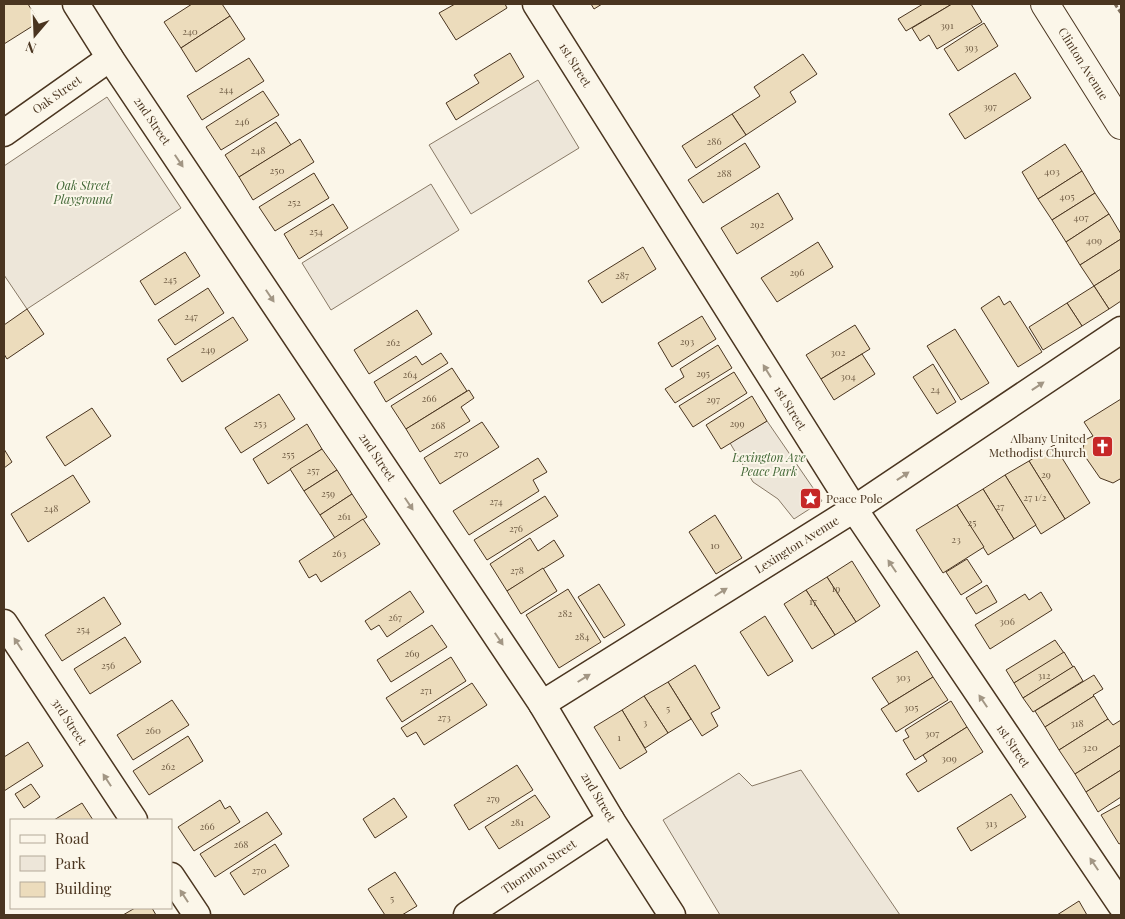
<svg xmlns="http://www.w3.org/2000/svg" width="1125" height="919" font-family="'Playfair Display',serif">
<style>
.green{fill:#ede6d9;stroke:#887966}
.building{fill:#ecdcbc;stroke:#4a3520}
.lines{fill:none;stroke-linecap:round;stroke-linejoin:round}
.street-casing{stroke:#4a3520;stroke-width:29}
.secondary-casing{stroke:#4a3520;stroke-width:30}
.path{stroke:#7f6f5c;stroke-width:3;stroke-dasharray:4 2.5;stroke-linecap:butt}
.street{stroke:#fbf6e9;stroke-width:26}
.secondary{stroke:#fbf6e9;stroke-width:28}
.oneway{fill:#a29684}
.labels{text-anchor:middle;stroke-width:4;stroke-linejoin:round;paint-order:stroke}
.number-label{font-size:10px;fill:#725f47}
.street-label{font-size:12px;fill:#4a3520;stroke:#fbf6e9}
.park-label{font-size:12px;font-style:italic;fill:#436837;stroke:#fbf6e9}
.poi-label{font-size:12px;fill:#4a3520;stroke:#fbf6e9;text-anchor:end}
</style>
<rect width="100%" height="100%" fill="#fbf6e9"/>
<!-- green -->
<g class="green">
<path d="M538,80l41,68 -108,66 -42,-69z"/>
<path d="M107,97l74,111 -154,101 -23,-34v-109z"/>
<path d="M431,184l28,46 -128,80 -29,-47z"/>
<path d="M767,421l55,80 -28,18 -16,-20 -25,-17 -23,-39z"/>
<path d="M801,770l99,145h-180l-57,-95 76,-47 13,13z"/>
</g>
<!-- building -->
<g class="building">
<path d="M4,4h24l11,18 -35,22z"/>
<path d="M192,4h30l8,12 -49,32 -17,-26z"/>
<path d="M455,4h50l2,4 -51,32 -17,-27z"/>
<path d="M591,4h11l-8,5z"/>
<path d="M923,4h29l-46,27 -8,-12z"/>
<path d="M952,4h19l11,18 -45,27 -8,-14 -9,6 -8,-13z"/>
<path d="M230,16l15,23 -49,33 -15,-24z"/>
<path d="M984,23l14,23 -40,25 -14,-22z"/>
<path d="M510,53l14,24 -68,43 -10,-17 33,-20 -5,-8z"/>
<path d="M803,54l14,20 -27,18 6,10 -50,33 -14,-21 28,-18 -6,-9z"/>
<path d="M249,58l15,23 -62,39 -15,-24z"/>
<path d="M1015,73l16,25 -66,41 -16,-25z"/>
<path d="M263,91l16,24 -58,35 -15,-23z"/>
<path d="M732,114l14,21 -50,33 -14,-22z"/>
<path d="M276,122l15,23 -52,32 -14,-22z"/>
<path d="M300,139l14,23 -61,38 -14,-23z"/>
<path d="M745,143l15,24 -57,36 -15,-23z"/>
<path d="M1065,144l17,27 -44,28 -16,-27z"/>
<path d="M1082,171l13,22 -43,27 -14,-21z"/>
<path d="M314,173l15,25 -54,33 -16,-24z"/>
<path d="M778,193l15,26 -56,35 -16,-26z"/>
<path d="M1095,193l14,21 -43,28 -14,-22z"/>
<path d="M333,204l15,24 -49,31 -15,-25z"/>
<path d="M1109,214l12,20v5l-41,26 -14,-23z"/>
<path d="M1121,239v30l-27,17 -14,-21z"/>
<path d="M818,242l15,25 -56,35 -16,-24z"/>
<path d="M643,247l13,22 -54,34 -14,-22z"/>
<path d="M185,252l15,24 -45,29 -15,-24z"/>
<path d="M1121,269v32l-12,8 -15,-23z"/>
<path d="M1094,286l15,23 -27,17 -15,-23z"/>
<path d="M208,288l16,25 -49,32 -17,-25z"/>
<path d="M999,296l5,9 6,-4 32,51 -24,15 -37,-59z"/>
<path d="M1067,303l15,23 -39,24 -14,-23z"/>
<path d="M27,309l17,25 -37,25 -3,-5v-29z"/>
<path d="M417,310l15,24 -63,40 -15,-24z"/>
<path d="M702,316l14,23 -44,28 -14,-24z"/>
<path d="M233,317l15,23 -66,42 -15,-23z"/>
<path d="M855,325l15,24 -49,30 -15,-24z"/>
<path d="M955,329l34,54 -28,17 -34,-54z"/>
<path d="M718,345l14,23 -57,35 -10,-14 19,-12 -4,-8z"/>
<path d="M441,353l7,10 -62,39 -12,-20 42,-26 6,9z"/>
<path d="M862,354l13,20 -41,26 -13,-21z"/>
<path d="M933,364l23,38 -19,12 -24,-37z"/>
<path d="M452,368l15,23 -61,38 -15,-23z"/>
<path d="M734,372l13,21 -54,34 -14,-21z"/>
<path d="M469,390l5,8 -13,9 9,14 -50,31 -14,-23z"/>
<path d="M279,394l16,25 -54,34 -16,-25z"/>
<path d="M752,396l15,25 -46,28 -15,-24z"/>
<path d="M1121,399v83l-1,-3 -7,4 -13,-5 -18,-26 3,-12 8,-4 -9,-14z"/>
<path d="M92,408l19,28 -46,30 -19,-29z"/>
<path d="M482,422l17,25 -59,37 -16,-26z"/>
<path d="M307,424l15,25 -54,35 -15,-25z"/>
<path d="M1054,445l36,58 -25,16 -36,-58z"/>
<path d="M4,449l8,13 -8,6z"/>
<path d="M322,449l15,21 -33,21 -14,-22z"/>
<path d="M538,458l9,14 -14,8 6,11 -70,44 -16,-24z"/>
<path d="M1029,461l36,58 -24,15 -36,-59z"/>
<path d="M337,470l15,24 -32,21 -16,-24z"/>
<path d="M73,475l17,27 -62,40 -17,-28z"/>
<path d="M1005,475l31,50 -22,14 -31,-50z"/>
<path d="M983,489l31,50 -26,16 -31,-50z"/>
<path d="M352,494l15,23 -32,21 -15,-23z"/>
<path d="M545,496l13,20 -71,44 -13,-20z"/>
<path d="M957,505l27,42 -41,26 -27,-43z"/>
<path d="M715,515l27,43 -26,16 -27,-42z"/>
<path d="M363,519l17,25 -59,38 -5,-8 -7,4 -10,-17z"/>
<path d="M530,538l8,13 16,-11 10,16 -57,35 -17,-27z"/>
<path d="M967,559l15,23 -21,13 -15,-23z"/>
<path d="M852,561l28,45 -24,16 -29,-45z"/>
<path d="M543,568l14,23 -36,23 -14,-23z"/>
<path d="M827,577l29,45 -21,13 -29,-45z"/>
<path d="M599,584l26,41 -21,13 -26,-41z"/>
<path d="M987,585l10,17 -21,12 -10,-16z"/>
<path d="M568,589l33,53 -42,26 -33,-53z"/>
<path d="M806,590l29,45 -23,14 -28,-45z"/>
<path d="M410,591l14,21 -37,25 -8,-12 -8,5 -6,-9z"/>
<path d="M1041,592l11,18 -62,39 -15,-24 50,-31 4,6z"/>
<path d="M104,597l17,27 -59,37 -17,-26z"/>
<path d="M765,616l28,45 -25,15 -28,-44z"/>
<path d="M432,625l15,22 -56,35 -14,-22z"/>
<path d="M125,637l16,25 -51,32 -16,-25z"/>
<path d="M1055,640l9,13 -50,30 -8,-13z"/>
<path d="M917,651l16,26 -44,27 -17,-26z"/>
<path d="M1064,652l9,15 -50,31 -9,-15z"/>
<path d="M451,657l15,24 -64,41 -16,-24z"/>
<path d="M695,665l25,43 -9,5 7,13 -16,10 -34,-54z"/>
<path d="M1074,666l9,15 -50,31 -10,-14z"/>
<path d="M1094,675l9,14 -10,6 1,1 -49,31 -10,-16z"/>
<path d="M933,677l15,23 -52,32 -15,-23z"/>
<path d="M668,682l23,37 -23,14 -24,-37z"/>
<path d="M472,683l15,22 -63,40 -8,-13 -9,5 -6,-9z"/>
<path d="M644,696l24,37 -23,15 -23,-38z"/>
<path d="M1094,696l14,23 -49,31 -14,-23z"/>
<path d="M172,700l17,25 -56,35 -16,-25z"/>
<path d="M951,701l16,26 -52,33 -12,-20 6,-3 -4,-7z"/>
<path d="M622,710l25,42 -27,17 -26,-42z"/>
<path d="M1108,719l5,6 8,-5v25l-46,29 -16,-24z"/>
<path d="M967,727l16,25 -65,40 -12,-18 21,-13 -4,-6z"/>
<path d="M188,736l15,25 -54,34 -16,-24z"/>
<path d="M28,742l15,24 -39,25v-34z"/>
<path d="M1121,745v25l-35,22 -11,-18z"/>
<path d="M517,765l16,25 -64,40 -15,-25z"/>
<path d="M1121,770v27l-23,15 -12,-20z"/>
<path d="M31,784l9,13 -16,11 -9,-14z"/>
<path d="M1011,794l15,23 -55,34 -14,-23z"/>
<path d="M535,795l15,22 -51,32 -14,-22z"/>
<path d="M394,798l13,19 -32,21 -12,-19z"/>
<path d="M220,800l5,9 5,-3 10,16 -46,29 -16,-24z"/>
<path d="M82,803l11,17h-39z"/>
<path d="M1121,804v39l-2,1 -18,-29z"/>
<path d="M267,812l15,22 -67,43 -15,-23z"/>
<path d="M275,844l14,22 -45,29 -14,-22z"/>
<path d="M395,872l22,34 -15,9h-17l-17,-26z"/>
<path d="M1079,901l8,14h-30z"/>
<path d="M135,908h17l4,7h-33z"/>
</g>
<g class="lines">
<defs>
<g id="street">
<path d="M76,4l34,54 432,646 69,116 61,95"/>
<path d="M536,4l318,505 267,396"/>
<path d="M4,133l106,-75"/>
<path d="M4,623l130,197"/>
<path d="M542,704l312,-195 267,-179"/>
<path d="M171,876l26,39"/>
<path d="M467,915l144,-95"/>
</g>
<path id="secondary" d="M1045,4l76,121"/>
</defs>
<!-- street casing -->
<use href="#street" class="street-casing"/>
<!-- secondary casing -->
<use href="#secondary" class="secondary-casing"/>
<!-- path -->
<path class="path" d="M1115,4l6,9"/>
<!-- street -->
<use href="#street" class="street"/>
<!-- secondary -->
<use href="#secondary" class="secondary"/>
</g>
<!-- one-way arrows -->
<defs><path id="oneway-solid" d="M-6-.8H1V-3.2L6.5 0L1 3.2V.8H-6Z" transform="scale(1.25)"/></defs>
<g class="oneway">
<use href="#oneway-solid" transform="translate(179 161) rotate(56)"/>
<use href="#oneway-solid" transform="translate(270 296) rotate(56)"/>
<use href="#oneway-solid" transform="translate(767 371) rotate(-122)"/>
<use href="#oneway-solid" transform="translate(1038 386) rotate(-34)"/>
<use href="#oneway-solid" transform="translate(903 476) rotate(-34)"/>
<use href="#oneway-solid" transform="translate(409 504) rotate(56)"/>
<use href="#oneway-solid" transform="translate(892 566) rotate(-124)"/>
<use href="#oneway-solid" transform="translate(721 592) rotate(-32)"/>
<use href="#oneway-solid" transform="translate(499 639) rotate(56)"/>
<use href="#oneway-solid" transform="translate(18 644) rotate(-123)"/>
<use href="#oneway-solid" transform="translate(584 678) rotate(-32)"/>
<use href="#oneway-solid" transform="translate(983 701) rotate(-124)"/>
<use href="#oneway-solid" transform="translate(107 780) rotate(-123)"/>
<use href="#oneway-solid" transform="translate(1094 864) rotate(-124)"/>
<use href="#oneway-solid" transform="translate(184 896) rotate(-123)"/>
</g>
<!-- icons -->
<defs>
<symbol id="church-square" viewBox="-11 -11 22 22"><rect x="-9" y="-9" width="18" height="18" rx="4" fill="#c62828" stroke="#fbf6e9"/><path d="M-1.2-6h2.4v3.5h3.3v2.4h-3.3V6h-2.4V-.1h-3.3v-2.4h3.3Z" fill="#fff"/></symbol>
<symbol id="sight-square" viewBox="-11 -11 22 22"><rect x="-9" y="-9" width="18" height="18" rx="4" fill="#c62828" stroke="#fbf6e9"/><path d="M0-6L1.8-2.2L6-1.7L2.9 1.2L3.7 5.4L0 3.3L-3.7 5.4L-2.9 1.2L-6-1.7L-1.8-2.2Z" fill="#fff"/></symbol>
</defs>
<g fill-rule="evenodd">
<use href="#church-square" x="1090" y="434" width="25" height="25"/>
<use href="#sight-square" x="798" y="486" width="25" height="25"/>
</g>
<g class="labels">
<!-- number labels -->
<g class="number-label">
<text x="947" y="29">391</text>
<text x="190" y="35">240</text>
<text x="971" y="51">393</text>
<text x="226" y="93">244</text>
<text x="990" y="110">397</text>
<text x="242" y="125">246</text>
<text x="714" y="145">286</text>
<text x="258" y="154">248</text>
<text x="277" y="174">250</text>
<text x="1052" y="175">403</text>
<text x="724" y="177">288</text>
<text x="1067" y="200">405</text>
<text x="294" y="206">252</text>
<text x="1081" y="221">407</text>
<text x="757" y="228">292</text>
<text x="316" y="235">254</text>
<text x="1094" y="244">409</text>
<text x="797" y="276">296</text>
<text x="622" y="279">287</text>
<text x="170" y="283">245</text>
<text x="191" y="320">247</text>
<text x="687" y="345">293</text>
<text x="393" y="346">262</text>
<text x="208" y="353">249</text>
<text x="838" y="356">302</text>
<text x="703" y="377">295</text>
<text x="410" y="378">264</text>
<text x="848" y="380">304</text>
<text x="935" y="393">24</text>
<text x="429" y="402">266</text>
<text x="713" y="403">297</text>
<text x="260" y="427">253</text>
<text x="737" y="427">299</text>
<text x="438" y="429">268</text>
<text x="461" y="457">270</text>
<text x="288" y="458">255</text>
<text x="313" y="474">257</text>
<text x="1046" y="478">29</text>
<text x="328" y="497">259</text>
<text x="1035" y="501">27 1/2</text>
<text x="496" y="505">274</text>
<text x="1000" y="510">27</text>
<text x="51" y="512">248</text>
<text x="344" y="520">261</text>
<text x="972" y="526">25</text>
<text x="516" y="532">276</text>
<text x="956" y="543">23</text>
<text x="715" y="549">10</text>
<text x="339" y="557">263</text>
<text x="517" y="574">278</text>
<text x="836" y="592">19</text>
<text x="813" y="605">17</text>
<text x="565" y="617">282</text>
<text x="395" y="621">267</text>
<text x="1007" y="625">306</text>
<text x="83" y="633">254</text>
<text x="582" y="640">284</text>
<text x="412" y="657">269</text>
<text x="108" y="669">256</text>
<text x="1044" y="679">312</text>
<text x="903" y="681">303</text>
<text x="426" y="694">271</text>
<text x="911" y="711">305</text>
<text x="668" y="712">5</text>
<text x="444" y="721">273</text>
<text x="645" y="726">3</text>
<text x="1077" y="727">318</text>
<text x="153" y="734">260</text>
<text x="932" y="737">307</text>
<text x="619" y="741">1</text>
<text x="1090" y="751">320</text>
<text x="949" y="762">309</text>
<text x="168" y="770">262</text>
<text x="493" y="802">279</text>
<text x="517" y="826">281</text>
<text x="991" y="827">313</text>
<text x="207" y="830">266</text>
<text x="241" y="848">268</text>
<text x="259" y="874">270</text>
<text x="392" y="902">5</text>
</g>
<!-- street labels -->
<g class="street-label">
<text transform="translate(1083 64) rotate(58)" y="4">Clinton Avenue</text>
<text transform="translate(575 65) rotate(58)" y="4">1st Street</text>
<text transform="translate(57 95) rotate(-35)" y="4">Oak Street</text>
<text transform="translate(152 121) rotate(56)" y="4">2nd Street</text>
<text transform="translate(790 408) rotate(58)" y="4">1st Street</text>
<text transform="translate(377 457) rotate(56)" y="4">2nd Street</text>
<text transform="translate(797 545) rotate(-32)" y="4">Lexington Avenue</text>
<text transform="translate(69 722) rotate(57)" y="4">3rd Street</text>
<text transform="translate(1013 746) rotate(56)" y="4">1st Street</text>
<text transform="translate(598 797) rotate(59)" y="4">2nd Street</text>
<text transform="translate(539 867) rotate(-34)" y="4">Thornton Street</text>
</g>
<!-- park labels -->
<g class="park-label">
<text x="83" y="190">Oak Street<tspan x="83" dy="14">Playground</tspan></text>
<text x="769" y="462">Lexington Ave<tspan x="769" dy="14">Peace Park</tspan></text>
</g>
<!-- poi labels -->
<g class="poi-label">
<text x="1086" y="443">Albany United<tspan x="1086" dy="14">Methodist Church</tspan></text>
<text x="826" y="503" text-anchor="start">Peace Pole</text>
</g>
</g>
<!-- border -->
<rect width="1125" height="919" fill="none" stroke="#4a3520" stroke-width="10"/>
<!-- legend -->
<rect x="10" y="819" width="162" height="90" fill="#fbf6e9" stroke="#b4a999"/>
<rect x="20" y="835" width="25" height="8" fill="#fbf6e9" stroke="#b4a999"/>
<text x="55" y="844" font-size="15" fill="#4a3520">Road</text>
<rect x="20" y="856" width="25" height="15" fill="#ede6d9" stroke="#b4a999"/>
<text x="55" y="869" font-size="15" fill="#4a3520">Park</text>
<rect x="20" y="882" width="25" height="15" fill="#ecdcbc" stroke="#b4a999"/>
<text x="55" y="894" font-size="15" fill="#4a3520">Building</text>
<!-- north arrow -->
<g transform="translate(35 35) rotate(199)" stroke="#fbf6e9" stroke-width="4" paint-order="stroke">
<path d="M0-4L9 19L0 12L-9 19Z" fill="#4a3520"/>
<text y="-8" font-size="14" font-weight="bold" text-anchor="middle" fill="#4a3520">N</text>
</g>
</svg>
